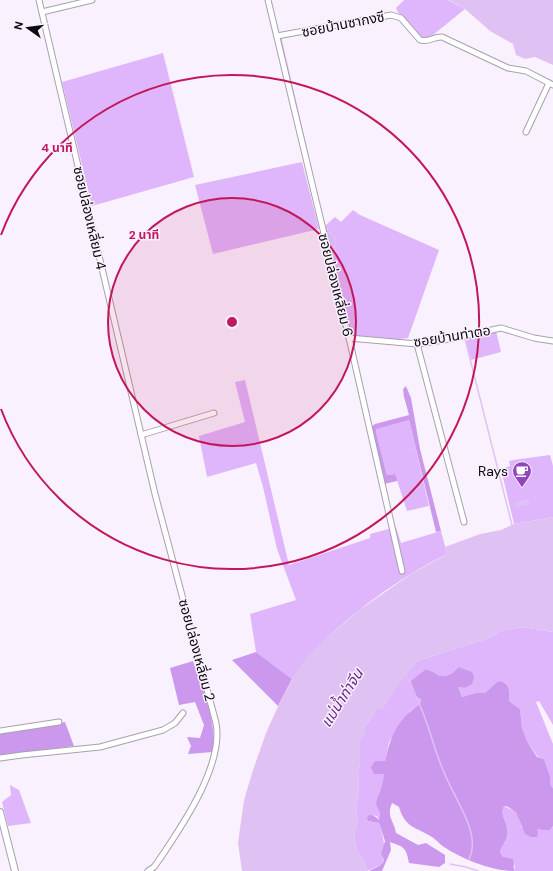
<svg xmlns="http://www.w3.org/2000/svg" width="553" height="871" font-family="'DM Sans','Noto Sans Thai',sans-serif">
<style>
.green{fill:#dfb5fb}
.forest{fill:#cc98ed}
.water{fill:#e0c1f4}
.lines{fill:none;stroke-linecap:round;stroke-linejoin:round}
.stream{stroke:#e0c1f4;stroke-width:1.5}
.minor-casing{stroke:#a8a0ae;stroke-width:7}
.tertiary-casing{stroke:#a8a0ae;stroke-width:8}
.minor{stroke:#fff;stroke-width:5}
.tertiary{stroke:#fff;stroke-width:6}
.ring{fill:none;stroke:#c2185b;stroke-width:2}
.labels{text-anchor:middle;stroke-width:3;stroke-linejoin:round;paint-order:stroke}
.street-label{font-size:14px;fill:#0d0a0f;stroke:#f9f2fe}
.poi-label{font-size:14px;fill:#0d0a0f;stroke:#f9f2fe;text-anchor:end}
.water-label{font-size:15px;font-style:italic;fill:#6a2a8c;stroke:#f9f2fe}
.centre{fill:#c2185b;stroke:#f9f2fe;stroke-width:2}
.ring-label{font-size:12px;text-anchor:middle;font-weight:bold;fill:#c2185b;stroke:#f9f2fe;stroke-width:3;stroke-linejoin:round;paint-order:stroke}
</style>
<rect width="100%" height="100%" fill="#f9f2fe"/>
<!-- green -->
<g class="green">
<path d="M404,0h44l17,9 -37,30 -5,1c-6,-7 -25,-25 -27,-32z"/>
<path d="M163,53l31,124 -102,29 -30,-124z"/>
<path d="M302,162l17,67 -106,25 -18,-69z"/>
<path d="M353,210l7,5 79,35 -31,88 -17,2 -35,-4 -5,-1 -2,-4 -24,-97 1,-9 9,-8 6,5z"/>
<path d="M496,331l5,21 -30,8 -6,-23z"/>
<path d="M245,380l44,185 81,-27v-4l26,-7 5,16 40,-12 6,23c-47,23 -104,64 -138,103 -6,7 -12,14 -17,22l-36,-27 -6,-38 46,-14 -19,-51 -14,-62 -7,-24 -49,14 -8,-41 46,-14 -10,-40z"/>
<path d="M409,420l20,86 -22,5 -12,-37 -8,1 -11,-43v-4z"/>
<path d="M550,455l3,11v51l-39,7 -13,-55 9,-3 -1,-5 4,-1z"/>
<path d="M523,627l30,5v93l-14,-24 -3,1 17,42v44l-2,-2 -1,-10 -6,-17 -6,-2 -11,-16 -5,-13 -2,-19 -11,-8c1,-10 1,-19 -11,-20l-13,12h-9l-14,4 -4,-10 7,1 3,-2 -4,-16 -6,-3c-6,8 -10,9 -20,9l-5,-4 -7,-3 -10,9 5,21 -1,5 -10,7 -21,31 -4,19h-10l9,12v8l-5,12 1,20 -1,7 -2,-4 -8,-1 -1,6 11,2c4,13 9,30 2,42l-14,6 -3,-10 -8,-12 -2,-16 4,-11 -2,-14 3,-19 -1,-16 2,-8v-26l5,-12 12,-18 40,-48 72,-23 11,-7z"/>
<path d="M10,785l9,5 12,33 -23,3 -6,-24 9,-7z"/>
<path d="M504,806l12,6 2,3 4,13 28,2 3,-4v45h-39l1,-5 -12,-9 -3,-5c3,-10 8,-9 8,-21 -1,-10 -9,-16 -4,-25z"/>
</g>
<!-- forest -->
<g class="forest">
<path d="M406,386l5,12 9,51 21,82 -5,1 -27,-112 -33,9v3l11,43 8,-1 2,5v2l-13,3 -13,-57 4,-3 34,-9 -5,-18 -1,-8z"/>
<path d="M256,652l36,27 -14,27 -46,-46z"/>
<path d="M193,661c10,29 24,60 20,91l-25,2 3,-8 -4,-9 13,1 4,-13 -9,-23 -16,3 -9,-37z"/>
<path d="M458,667l14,5 2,5 -2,7 -7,4 -7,-1 4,10 14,-4h9l13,-12c12,1 12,10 11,20l11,8 2,19 5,13 10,16 7,2 6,17 1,10 2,2v38l-3,4h-7l-6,-1 1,5 -1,3h-6l-6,-3 -9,-22c-4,-2 -7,-6 -12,-6 -4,8 1,13 3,21 3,13 -4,15 -7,25l3,5 10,2 1,12c-22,0 -52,-12 -70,-24 -5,-3 -7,-7 -12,-10 -16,-10 -27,-9 -33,-30l-7,-4c-6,14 2,17 4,30l22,12 8,-2 19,12v8l-6,4 -30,-4c-3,-16 -5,-16 -19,-21l1,8 -9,21h-13c7,-4 13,-4 15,-12l-3,-5 4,-13 -6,-18 -11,-2 -1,-3 2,-3c5,0 7,2 10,5l1,-7 -4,-9c2,-10 8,-20 8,-30h-10l-3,-7 4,-6h10c6,-26 13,-42 35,-57l1,-5 -7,-4 -3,-14 15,-12 7,3 6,4c9,0 13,-1 19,-9z"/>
<path d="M65,722l9,24 -74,10v-23z"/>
</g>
<!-- water -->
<g class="water">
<path d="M449,0h104v65l-18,-8 -10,2 -9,-4 -3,-11 -23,-13 -25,-22z"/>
<path d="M528,499l2,5 -14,4 -1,-5z"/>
<path d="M553,517v115l-30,-5 -23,4 -11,7 -72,23 -17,22 -18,27 -5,-1 -12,18 1,7 -6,5v26l-2,8 1,16 -3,19 2,14 -4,11 2,16 8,12 3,10h-125l-4,-28 6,-43 9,-30 13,-37 14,-31 16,-30 12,-17 14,-13 36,-31 53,-37 36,-20 -2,-7 35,-13 21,-4 13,-6z"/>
</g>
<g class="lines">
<!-- stream -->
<g class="stream">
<path d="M281,39l30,130"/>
<path d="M324,226l10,10 2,5 -3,12 18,79"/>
<path d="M465,339l47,186"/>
<path d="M406,674c6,13 12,26 17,39 7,17 11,35 18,52 8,22 22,42 29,64 3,10 4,20 -1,30"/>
<path d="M450,864l16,3 12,4"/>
</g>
<defs>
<g id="minor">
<path d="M39,0l116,494 61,229c8,42 -34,103 -57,137l-5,7 -6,4"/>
<path d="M268,0l81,338 53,233"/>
<path d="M42,12l50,-12"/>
<path d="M277,36l114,-21 10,3 19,22c9,3 14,-4 22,-3l66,31 18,3 27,14"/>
<path d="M526,132l23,-49"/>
<path d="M349,338l68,6 33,-5 51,-11 33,10 19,3"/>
<path d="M417,344l47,178"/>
<path d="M141,435l73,-22"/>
<path d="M0,731l59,-9"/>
<path d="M0,758l22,-3 78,-8 63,-17 12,-7 8,-10"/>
</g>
<path id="tertiary" d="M0,812l15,59"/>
</defs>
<!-- minor casing -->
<use href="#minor" class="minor-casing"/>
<!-- tertiary casing -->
<use href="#tertiary" class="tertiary-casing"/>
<!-- minor -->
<use href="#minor" class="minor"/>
<!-- tertiary -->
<use href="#tertiary" class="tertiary"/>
</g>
<!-- distance rings -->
<circle cx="232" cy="322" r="124" fill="#c2185b" fill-opacity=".12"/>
<g class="ring">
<circle cx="232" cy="322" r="124"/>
<path d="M1 235A247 247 0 1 1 1 409"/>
</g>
<!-- icons -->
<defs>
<symbol id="cafe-pin" viewBox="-11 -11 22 30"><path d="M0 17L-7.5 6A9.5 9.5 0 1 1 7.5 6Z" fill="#9047b9" stroke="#f9f2fe"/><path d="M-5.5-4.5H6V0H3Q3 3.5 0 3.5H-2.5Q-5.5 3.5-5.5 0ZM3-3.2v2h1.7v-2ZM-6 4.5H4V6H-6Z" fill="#fff"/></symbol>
</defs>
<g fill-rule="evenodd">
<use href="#cafe-pin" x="511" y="460" width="22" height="30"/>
</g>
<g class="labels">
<!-- street labels -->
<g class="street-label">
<text transform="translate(343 24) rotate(-11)" y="5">ซอยบ้านซากงซี</text>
<text transform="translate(90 218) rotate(77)" y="5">ซอยปล่องเหลี่ยม 4</text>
<text transform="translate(336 285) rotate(76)" y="5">ซอยปล่องเหลี่ยม 6</text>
<text transform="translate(452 336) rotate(-9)" y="5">ซอยบ้านท่าตอ</text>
<text transform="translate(197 650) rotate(75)" y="5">ซอยปล่องเหลี่ยม 2</text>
</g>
<!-- poi labels -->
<g class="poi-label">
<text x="508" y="476">Rays</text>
</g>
<!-- water labels -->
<g class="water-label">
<text transform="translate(342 698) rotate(-58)" y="5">แม่น้ำท่าจีน</text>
</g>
</g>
<circle cx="232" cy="322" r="6" class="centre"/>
<g class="ring-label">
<text x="57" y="152">4 นาที</text>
<text x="144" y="239">2 นาที</text>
</g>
<!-- north arrow -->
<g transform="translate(28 28) rotate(284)" stroke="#f9f2fe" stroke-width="3" paint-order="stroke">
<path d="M0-3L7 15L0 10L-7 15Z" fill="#0d0a0f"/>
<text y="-6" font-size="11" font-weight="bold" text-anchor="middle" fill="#0d0a0f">N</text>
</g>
</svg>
